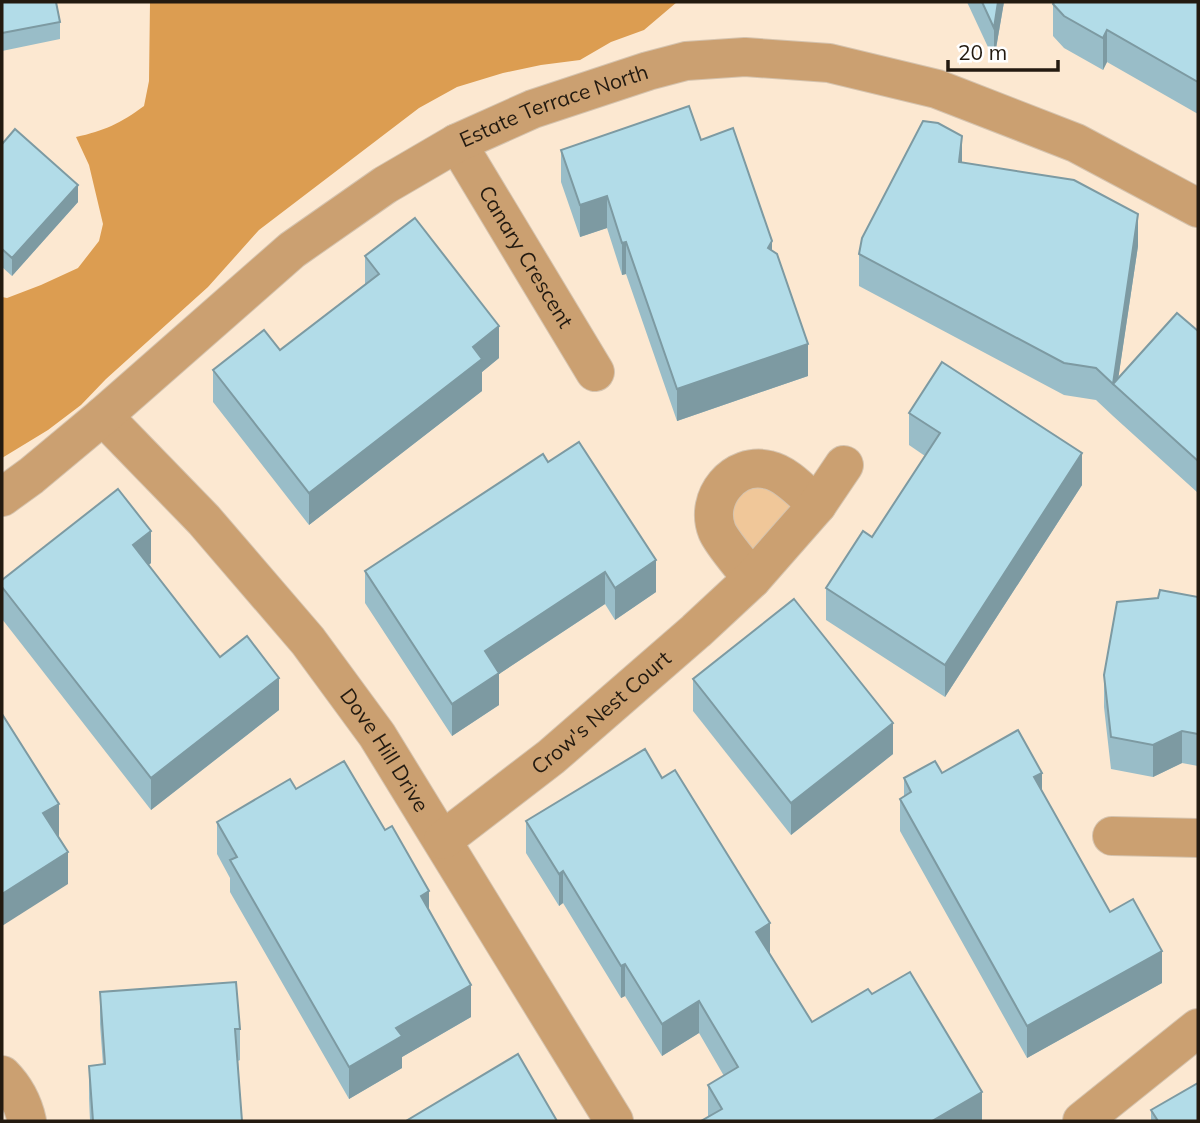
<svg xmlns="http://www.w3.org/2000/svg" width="1200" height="1123" font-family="Mulish,sans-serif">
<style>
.green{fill:#f0c799}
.forest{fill:#dc9d51}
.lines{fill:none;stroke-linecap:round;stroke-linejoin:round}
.minor-casing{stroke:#d5c3ae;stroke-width:40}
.minor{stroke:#cba071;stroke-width:38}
.wall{fill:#99bdc8}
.shaded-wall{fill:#7d9aa2}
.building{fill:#b2dce8;stroke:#7d9aa2;stroke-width:2}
.labels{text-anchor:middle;stroke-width:5;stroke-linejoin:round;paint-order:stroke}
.street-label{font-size:21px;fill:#231a10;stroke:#fff}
</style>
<rect width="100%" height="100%" fill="#fce8d1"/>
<!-- green -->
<path class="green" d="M741,476l70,29 -59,66 -30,-77z"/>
<!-- forest -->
<path class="forest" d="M150,2h527l-33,28 -33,12 -31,18 -39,5 -38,8 -46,14 -38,21 -160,122 -51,57 -102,92 -25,26 -33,25 -46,28v-161l5,1 34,-13 37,-17 21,-27 4,-17 -14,-59 -13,-28c28,-6 45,-14 68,-31l5,-25z"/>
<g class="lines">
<defs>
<g id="minor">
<path id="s1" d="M457,143l138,229"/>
<path id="s2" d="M103,416l101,104 104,121 69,94 237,386"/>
<path id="s3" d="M2,497l29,-21 72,-60 189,-166 93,-65 72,-42 76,-34 115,-38 38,-10 59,-4 84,6 108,26 139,54 122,65"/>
<path d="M752,579c-9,-13 -29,-34 -35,-48 -13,-33 17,-70 52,-61 18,4 34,23 48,35"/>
<path d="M1112,836l86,2"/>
<path id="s4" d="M443,840l108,-83 145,-126 56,-52 65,-74 27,-40"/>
<path d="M2,1075c13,13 21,28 25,46"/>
<path d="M1082,1121l116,-93"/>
</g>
</defs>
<!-- minor casing -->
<use href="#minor" class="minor-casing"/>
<!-- minor -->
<use href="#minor" class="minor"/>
</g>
<!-- wall -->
<g class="wall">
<path d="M2,2l58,20v17l-58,12z"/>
<path d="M967,2h37l-10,58z"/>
<path d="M1198,2v112l-91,-52 -4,8 -39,-22 -11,-12v-32z"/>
<path d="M701,140l71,111 36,125 -131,45 -51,-147 -4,1 -15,-47 -27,9 -19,-55v-32z"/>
<path d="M2,144l76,58 -66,74 -10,-9z"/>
<path d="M962,162l176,84 -20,133 80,-48v162l-85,-77v-5v5l-17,-16 -32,-5 -205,-109v-32z"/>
<path d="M365,256l134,102 -17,14v19l-173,134 -96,-123v-32l67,-20 85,-66z"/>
<path d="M909,413l173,72 -137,212 -119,-77v-32l46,-51 53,-81 -16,-11z"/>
<path d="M548,462l108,130 -41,28 -10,-16 -106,70v31l-47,31 -87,-133v-32z"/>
<path d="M151,563l-2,2 71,92 59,53 -128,100 -149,-191v-39z"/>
<path d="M1198,597v169l-16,-3 -29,14 -42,-8 -7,-62v-32z"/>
<path d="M693,679l200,75 -102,81 -98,-124z"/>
<path d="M942,773l100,18 68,121 52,71 -135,75 -127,-227v-32l4,-3v-18z"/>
<path d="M296,789l133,122 42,106 -69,40v11l-53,31 -119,-207v-14l-13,-24v-32z"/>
<path d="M526,821l244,133 42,68 60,-28 110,127 -274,-4v-32l16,-9 -25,-43 -37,23 -37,-60 -4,2 -58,-95 -4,3 -33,-53z"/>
<path d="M100,992l140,37v31l-2,1 4,60h-152l-1,-23v-32l14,-1 -3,-41z"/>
<path d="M1151,1110l47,11h-47z"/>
</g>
<!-- shaded-wall -->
<g class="shaded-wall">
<path d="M998,2h6l-10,58v-32z"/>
<path d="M1107,30v32l-4,8v-32z"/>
<path d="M962,136v32l-3,-6z"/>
<path d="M78,185v17l-66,74v-18z"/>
<path d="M607,196v32l-27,9v-32z"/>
<path d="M1138,214v32l-21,141 -4,-3v32v-32z"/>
<path d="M772,241v32l-4,-25z"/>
<path d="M626,242v32l-4,1v-32z"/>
<path d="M499,326v32l-17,14v19l-173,134v-32l164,-146z"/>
<path d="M808,344v32l-131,45v-32z"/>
<path d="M1082,453v32l-137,212v-32z"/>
<path d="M151,531v32l-18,14v-32z"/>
<path d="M656,560v32l-41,28v-32z"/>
<path d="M605,572v32l-106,70v31l-47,31v-32l33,-53z"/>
<path d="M279,678v32l-128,100v-32z"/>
<path d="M893,723v31l-102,81v-32z"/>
<path d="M1182,731v32l-29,14v-32z"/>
<path d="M1042,773v32l-8,-28z"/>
<path d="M59,804v32l-16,9v-32z"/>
<path d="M68,852v32l-66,42v-32z"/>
<path d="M563,871v32l-4,3v-32z"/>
<path d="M429,891v32l-8,-27z"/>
<path d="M770,923v32l-14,-23z"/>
<path d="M1162,951v32l-135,75v-32z"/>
<path d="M625,964v32l-4,2v-32z"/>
<path d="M471,985v32l-69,40v11l-53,31v-32l47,-39z"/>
<path d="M699,1001v32l-37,23v-32z"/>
<path d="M982,1092v29h-50z"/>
</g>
<!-- building -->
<g class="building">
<path d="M2,2h54l4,20 -58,11z"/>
<path d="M982,2h16l-4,26z"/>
<path d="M1054,2h144v80l-91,-52 -4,8 -39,-22 -11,-12z"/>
<path d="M689,106l12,34 32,-12 39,113 -4,7 9,6 31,90 -131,45 -51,-147 -4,1 -15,-47 -27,9 -19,-55z"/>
<path d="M923,121l15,2 24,13 -3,26 115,18 64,34 -25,170 -17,-16 -32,-5 -205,-109 3,-16z"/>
<path d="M15,129l63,56 -66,73 -10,-9v-105z"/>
<path d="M415,218l84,108 -26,21 9,12 -173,134 -96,-123 51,-40 16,20 99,-76 -14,-18z"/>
<path d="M1177,313l21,18v130l-85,-77z"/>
<path d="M942,362l140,91 -137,212 -119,-77 37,-57 9,6 68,-104 -31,-20z"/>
<path d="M579,442l77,118 -41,28 -10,-16 -120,79 14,22 -47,31 -87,-133 178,-117 5,8z"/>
<path d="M118,489l33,42 -18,14 87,112 27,-21 32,42 -128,100 -149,-191v-7z"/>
<path d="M1160,590l38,7v137l-16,-3 -29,14 -42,-8 -7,-62 13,-73 41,-4z"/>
<path d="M794,599l99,124 -102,80 -98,-124z"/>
<path d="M2,714l57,90 -16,9 25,39 -66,42z"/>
<path d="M1018,730l24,43 -8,4 76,135 23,-13 29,52 -135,75 -127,-227 11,-7 -7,-14 31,-17 7,12z"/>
<path d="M645,749l17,29 13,-8 95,153 -14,9 56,90 56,-33 4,5 38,-22 72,120 -50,29h-231l21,-12 -14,-24 30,-18 -39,-66 -37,23 -37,-60 -4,2 -58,-95 -4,3 -33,-53z"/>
<path d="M344,761l41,69 7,-4 37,65 -8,5 50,89 -75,43 6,8 -53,31 -119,-207 7,-3 -20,-35 73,-43 6,10z"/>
<path d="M236,982l4,47h-5l7,92h-149l-4,-55 16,-2 -5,-72z"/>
<path d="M518,1054l39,67h-151z"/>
<path d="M1198,1083v38h-40l-7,-11z"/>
</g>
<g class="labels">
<!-- street labels -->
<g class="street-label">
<text dy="7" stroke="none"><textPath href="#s3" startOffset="682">Estate Terrace North</textPath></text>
<text dy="7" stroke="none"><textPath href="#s1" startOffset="133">Canary Crescent</textPath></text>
<text dy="7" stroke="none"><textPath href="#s4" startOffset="203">Crow's Nest Court</textPath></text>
<text dy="7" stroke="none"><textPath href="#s2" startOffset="438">Dove Hill Drive</textPath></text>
</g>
</g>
<!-- border -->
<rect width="1200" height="1123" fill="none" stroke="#231a10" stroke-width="7"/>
<!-- scale -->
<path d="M948 60v10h110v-10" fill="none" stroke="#231a10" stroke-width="3.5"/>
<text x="958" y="60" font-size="21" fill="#231a10" stroke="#ffffff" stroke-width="5" paint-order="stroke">20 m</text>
</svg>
